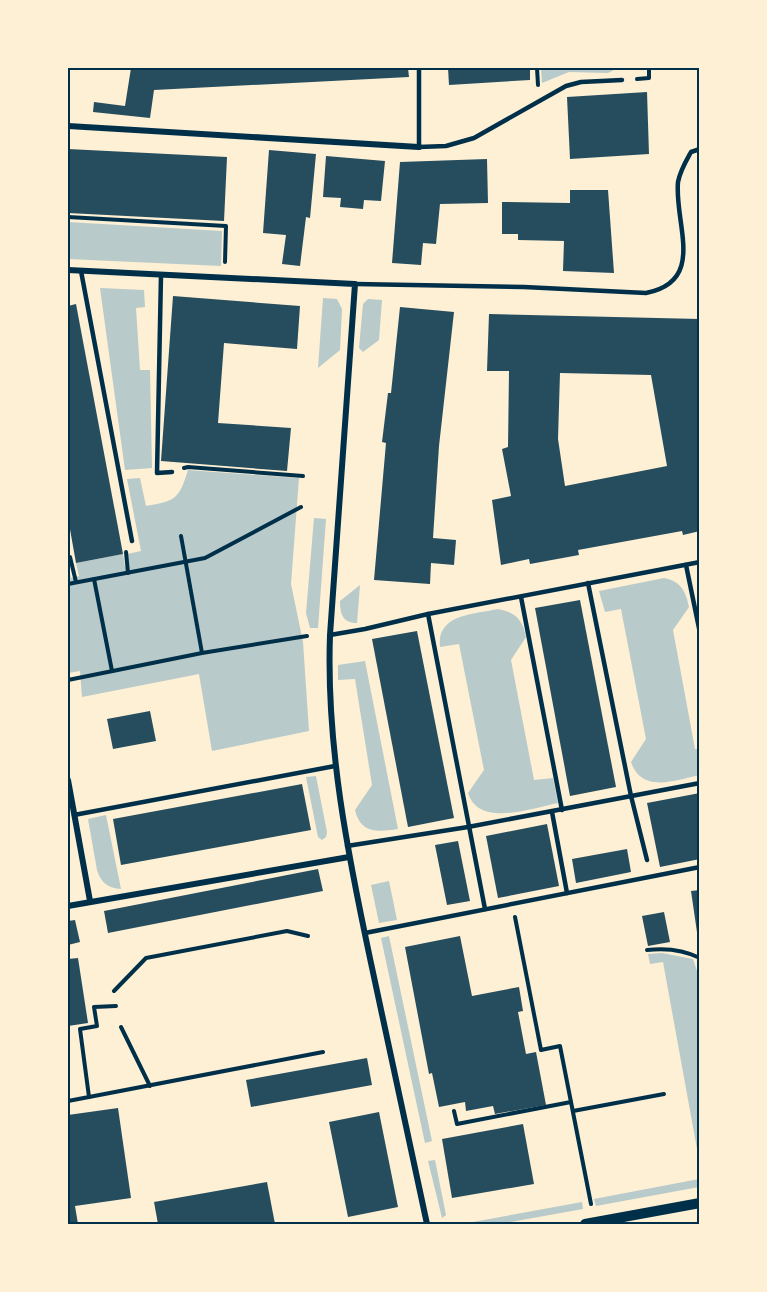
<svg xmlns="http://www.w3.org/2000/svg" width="767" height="1292" font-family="'Golos Text',sans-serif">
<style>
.green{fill:#b9caca}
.building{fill:#264d5e;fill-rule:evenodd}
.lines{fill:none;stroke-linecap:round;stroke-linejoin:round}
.path{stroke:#003049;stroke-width:4}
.service{stroke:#003049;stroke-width:4.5}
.minor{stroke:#003049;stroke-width:6}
.tertiary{stroke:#003049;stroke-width:10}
.neatline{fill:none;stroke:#003049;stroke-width:2}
</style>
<rect width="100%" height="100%" fill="#fdf0d5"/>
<!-- green -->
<g class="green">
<path d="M541,68h104l1,2 -30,-1 -8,4 -39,-1 -27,11z"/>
<path d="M68,222l154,9 -1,35 -153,-7z"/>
<path d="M100,288l44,2 1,17 -9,1 4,62h10l2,98 -27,2z"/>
<path d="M323,298l14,1 5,10 -2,41 -22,18z"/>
<path d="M368,299l14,1 -3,40 -16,12 -4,-4 4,-44z"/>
<path d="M188,470l111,8 -8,106 12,58 6,89 -97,20 -13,-77 -117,23 -2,-26 -12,2v-108l3,13 8,-2 -3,-13 47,-9 2,13h3l-1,-13 14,-3 -14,-72 13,-1 6,28c30,-5 33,-7 42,-36z"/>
<path d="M314,518l12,1 -8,109h-8l-4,-15z"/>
<path d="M664,578c17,3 22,14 25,29l-16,23 22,119h4l1,26c-25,5 -58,19 -69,-13l15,-23 -25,-130 -16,3 -6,-21z"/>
<path d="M360,585l-3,38c-15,0 -17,-10 -17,-22z"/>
<path d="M498,609c17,3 25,11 28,28l-15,23 23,120 19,-2 5,25c-26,5 -79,25 -90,-10l16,-23 -25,-126 -19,3c-4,-33 35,-33 58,-38z"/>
<path d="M365,661l33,168c-21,3 -37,5 -43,-19l17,-25 -17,-106 -17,1v-15z"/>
<path d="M316,776l11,56 -1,5 -4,3 -4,-3 -12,-60z"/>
<path d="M106,815l15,74c-13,-1 -20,-6 -24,-19l-9,-51z"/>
<path d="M389,881l8,39 -18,3 -8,-38z"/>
<path d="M389,936l43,205 -7,2 -44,-205z"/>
<path d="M662,953l31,6 5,15h1v186l-36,-198 -13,2 -2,-10z"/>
<path d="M435,1160l11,55 -4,3 -14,-57z"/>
<path d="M699,1179v8l-103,19 -2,-7z"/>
<path d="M582,1202l1,7 -84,15h-37z"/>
</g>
<!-- building -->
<g class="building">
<path d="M131,68h277l1,9 -255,13 -4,28 -57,-6 1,-10 31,4z"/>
<path d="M448,68h82v12l-81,5z"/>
<path d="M647,92l2,62 -79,5 -3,-62z"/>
<path d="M68,149l159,8 -3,64 -156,-8z"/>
<path d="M269,150l47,4 -6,64 -4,-1 -6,49 -18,-2 4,-29 -23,-2z"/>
<path d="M326,156l59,5 -4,40 -17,-1 -1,9 -23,-2 1,-9 -18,-1z"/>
<path d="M487,159l1,44 -48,1 -4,40 -13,-1 -2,22 -29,-2 8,-101z"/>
<path d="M570,190h38l6,83 -51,-2 1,-30 -46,-1v-6h-16v-32l68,1z"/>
<path d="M173,296l127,10 -3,43 -73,-6 -6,80 73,5 -4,43 -126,-10z"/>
<path d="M76,304l47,250 -47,9 -8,-45v-212z"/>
<path d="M400,307l54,5 -15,134 -6,92 23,2 -2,25 -23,-2 -1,21 -56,-4 12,-137 -4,-1 6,-49h3z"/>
<path d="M489,314l211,5v212l-17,4 -1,-4 -104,19 1,5 -49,9 -1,-5 -28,6 -9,-65 19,-4 -9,-47 6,-2 1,-76h-22zM560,373l91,2 16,91 -102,20 -7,-47z"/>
<path d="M580,600l36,187 -46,9 -35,-188z"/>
<path d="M417,631l37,187 -46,9 -36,-188z"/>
<path d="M150,711l6,30 -43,8 -6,-30z"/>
<path d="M302,784l9,46 -190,35 -8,-46z"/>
<path d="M700,793v66l-40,8 -13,-64z"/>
<path d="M547,824l12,62 -61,12 -12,-62z"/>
<path d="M458,841l12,60 -23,4 -12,-60z"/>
<path d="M627,849l4,23 -55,11 -4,-24z"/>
<path d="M318,869l5,22 -215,42 -4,-22z"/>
<path d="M700,890v49h-2l-7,-48z"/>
<path d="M664,912l6,30 -22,4 -6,-30z"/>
<path d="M75,920l5,22 -12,3v-24z"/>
<path d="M460,936l12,60 47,-9 4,24 -5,1 8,42 10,-2 10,53 -51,9 -2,-8 -27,5 -1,-9 -26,5 -7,-34 -3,1 -24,-127z"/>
<path d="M78,958l10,65 -20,3v-67z"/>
<path d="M367,1058l5,27 -121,22 -5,-27z"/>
<path d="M118,1108l13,90 -56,8 3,18h-10v-109z"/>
<path d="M379,1112l19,95 -50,10 -19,-95z"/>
<path d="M523,1124l11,60 -82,14 -10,-59z"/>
<path d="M267,1182l8,42h-117l-4,-22z"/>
</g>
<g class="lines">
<!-- path -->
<g class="path">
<path d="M537,68l1,17"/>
<path d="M637,79l12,-1v-10"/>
<path d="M68,217l158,9 -1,36"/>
<path d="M184,468l4,-1 115,9"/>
<path d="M181,536l21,117"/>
<path d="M126,552l2,21"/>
<path d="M70,557l6,25"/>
<path d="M94,579l18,92"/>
<path d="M68,584l137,-26 96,-51"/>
<path d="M68,680l134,-27 105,-17"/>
<path d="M515,917l26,133 19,-4 31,158"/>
<path d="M647,950c17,-2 37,0 53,8"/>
<path d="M114,991l32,-33 141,-27 21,5"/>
<path d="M121,1027l29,59"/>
<path d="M89,1097l234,-45"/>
<path d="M68,1101l21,-4 -9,-68 17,-3 -3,-19 22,-1"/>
<path d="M454,1111l3,13 114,-22"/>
<path d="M573,1111l91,-17"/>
</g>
<!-- service -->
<g class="service">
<path d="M419,68v79l27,-1 28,-8 92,-52 15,-4 41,-2"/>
<path d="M81,271l51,270"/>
<path d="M161,275l-4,198 15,-1"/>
<path d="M355,284l169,3 122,6c61,-12 28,-69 32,-111 2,-11 8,-21 13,-30l9,-3"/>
<path d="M686,565l14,68"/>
<path d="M588,583l43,213 16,64"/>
<path d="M521,597l41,213"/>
<path d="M428,614l57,295"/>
<path d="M330,635l35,-6 63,-15 272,-52"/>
<path d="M552,812l15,81"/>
<path d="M74,815l261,-49"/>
<path d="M347,846l121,-19 232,-44"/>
<path d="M365,933l335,-66"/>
</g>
<!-- minor -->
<g class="minor">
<path d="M68,126l351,21"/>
<path d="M68,270l287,14 -25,351c-4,111 18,220 41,328 19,87 38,174 56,261"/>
<path d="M68,780l22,121"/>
<path d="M68,906l281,-49"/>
</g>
<!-- tertiary -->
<path class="tertiary" d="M585,1224l115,-21"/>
</g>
<!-- border -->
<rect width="767" height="1292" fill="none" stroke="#fdf0d5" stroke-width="138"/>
<rect x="69" y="69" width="629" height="1154" class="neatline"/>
</svg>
